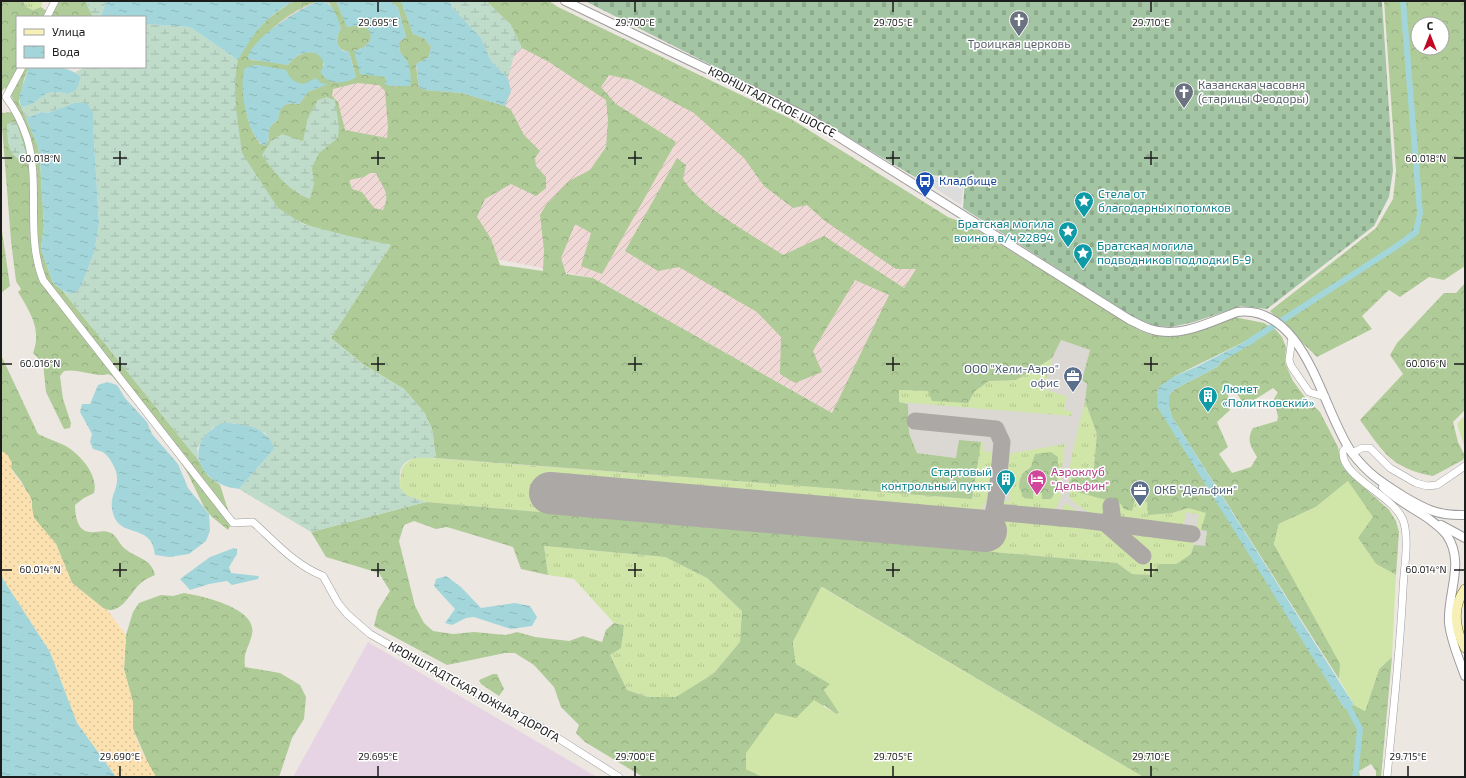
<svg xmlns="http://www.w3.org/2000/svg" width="1466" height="778" font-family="'Exo 2',sans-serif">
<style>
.industrial{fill:#e6d4e5}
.military{fill:url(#military-furrows)}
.airport{fill:#dbd8d3}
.grass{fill:url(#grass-tufts);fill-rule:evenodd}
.forest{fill:url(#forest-crowns);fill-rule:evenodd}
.wetland{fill:url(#wetland-marsh)}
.sand{fill:url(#sand-dots)}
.cemetery{fill:url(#cemetery-stones)}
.garden{fill:#d0e6a8}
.parking{fill:#dcdcdc}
.water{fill:url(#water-ripples)}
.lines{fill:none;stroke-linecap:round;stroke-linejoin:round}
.canal{stroke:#a3d6da;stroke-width:6}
.taxiway{stroke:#aca8a6;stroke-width:17}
.runway{stroke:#aca8a6;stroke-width:42}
.minor-casing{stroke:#9d9d9d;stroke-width:8}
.tertiary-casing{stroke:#9d9d9d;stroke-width:10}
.secondary-casing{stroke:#6d6908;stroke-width:10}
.minor{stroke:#fff;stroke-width:7}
.tertiary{stroke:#fff;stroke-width:8}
.secondary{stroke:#f7f0b6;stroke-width:9}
.ticks{fill:none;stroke:#1c1c1c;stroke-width:1.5}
.labels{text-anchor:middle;stroke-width:3;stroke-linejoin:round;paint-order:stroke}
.worship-label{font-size:12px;fill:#5b616d;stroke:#fff}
.street-label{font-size:12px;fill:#1c1c1c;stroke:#fff}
.transit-label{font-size:12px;fill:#164399;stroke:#fff;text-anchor:start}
.culture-label{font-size:12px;fill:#0d838f;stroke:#fff;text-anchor:start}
.service-label{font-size:12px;fill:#4e5e75;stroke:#fff;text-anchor:end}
.hotel-label{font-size:12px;fill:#b23c85;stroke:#fff;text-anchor:start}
.ticks-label{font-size:10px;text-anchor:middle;fill:#1c1c1c;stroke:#fff;stroke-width:3;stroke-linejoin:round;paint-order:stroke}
</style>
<defs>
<pattern id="military-furrows" width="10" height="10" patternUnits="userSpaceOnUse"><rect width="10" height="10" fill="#efd8d5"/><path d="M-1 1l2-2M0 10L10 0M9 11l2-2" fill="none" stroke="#ccb9b6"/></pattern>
<pattern id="grass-tufts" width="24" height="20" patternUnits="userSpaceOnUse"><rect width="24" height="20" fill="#d0e6a8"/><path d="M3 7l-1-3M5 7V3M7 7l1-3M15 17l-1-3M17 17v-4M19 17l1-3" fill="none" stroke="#b2c590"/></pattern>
<pattern id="forest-crowns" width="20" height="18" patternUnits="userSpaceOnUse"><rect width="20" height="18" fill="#afcb97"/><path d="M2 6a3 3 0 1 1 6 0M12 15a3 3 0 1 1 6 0" fill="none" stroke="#96ae82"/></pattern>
<pattern id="wetland-marsh" width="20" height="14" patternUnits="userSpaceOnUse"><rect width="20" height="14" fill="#bfdbca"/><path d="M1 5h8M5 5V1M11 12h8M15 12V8" fill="none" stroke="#a4bbad"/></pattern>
<pattern id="sand-dots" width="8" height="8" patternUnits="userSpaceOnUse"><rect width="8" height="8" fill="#fce1b0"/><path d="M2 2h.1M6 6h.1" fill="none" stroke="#d7c097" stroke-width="1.8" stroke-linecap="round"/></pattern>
<pattern id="cemetery-stones" width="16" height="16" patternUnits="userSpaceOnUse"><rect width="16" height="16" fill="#a4c5a3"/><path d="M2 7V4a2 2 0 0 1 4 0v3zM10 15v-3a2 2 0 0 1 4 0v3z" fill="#8da98c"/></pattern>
<pattern id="water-ripples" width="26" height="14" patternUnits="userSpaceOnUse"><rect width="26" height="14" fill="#a3d6da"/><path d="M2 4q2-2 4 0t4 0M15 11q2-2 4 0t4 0" fill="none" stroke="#8cb7ba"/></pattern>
</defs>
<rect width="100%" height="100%" fill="#ede7e2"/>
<!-- industrial -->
<path class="industrial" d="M368,642l229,135h-304z"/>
<!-- military -->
<path class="military" d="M294,1h161l244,111 232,134 -99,167 -239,-135 -234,-46 -92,-51 -37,-119z"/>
<!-- airport -->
<path class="airport" d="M1061,340l29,10 -8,30 5,4 -2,17 103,107 19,5 -5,17 5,1 -2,16 -53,28 -35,-12 -691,-61 10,-44 401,30 120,-30 -40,-5 -8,-20 -1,-29 -9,-2z"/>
<!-- grass -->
<g class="grass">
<path d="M23,1h20l-2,6 -8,3 -7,-3z"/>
<path d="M1052,358l-8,31 23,8 -3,12 8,3 -1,4 -172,-14v-12l29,1 40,12 7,-12 14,-10 27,-1z"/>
<path d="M1085,401l12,33 -3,33 -4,7 -18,4 -3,5 2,-25z"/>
<path d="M981,442h3l-1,9 9,1c2,15 1,44 -10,56 -2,3 -8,4 -11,5l-429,-37 -3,31 460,40 2,-32 52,4 142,19 -4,16 -15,10h-17l-7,11 -20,-1 -15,-11 -691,-61 -20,-7 -6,-7c1,-18 -1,-23 17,-31l555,42z"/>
<path d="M1065,444l-5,41 1,12 -5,12 -8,4 -39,-3 -6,-3 -1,-6h7l1,-10 -7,-1 5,-36zM1058,457l-2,31 -14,5 -9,-1 -1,6 -9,-25 8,-6z"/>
<path d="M1069,488l52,16 11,6 2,-10 13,2 1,13 24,-2 16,-5 19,5 -6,17 -5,-1 3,-14 -13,-3 -3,15 -7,4c-37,-5 -80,-4 -107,-34z"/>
<path d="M1066,503l21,15 -29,-4z"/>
<path d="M544,546l121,11 42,21 35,33 -2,31 -27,32 -37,24 -28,-1 -21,-7 -17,-35 14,-30 -10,-2 -40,-44 -26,-4z"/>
</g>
<!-- forest -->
<g class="forest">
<path d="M1,1h22l3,6 7,3 8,-3 7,5 10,-11h27l8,16h-76v50h12l-5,12 -5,23 19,44 2,15 4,65 -3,23 12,34 9,7 137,171 9,15 12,9 9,28 2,11 -3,6 -17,-14 -7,-9 -17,-35 -19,-28 -11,-19 -20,-19 -25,-30 -4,-2c-11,4 -30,-6 -44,-3l-4,5 3,23 8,24 -1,5 -6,1 -18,-37 -3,-29 -10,-10c9,-24 -3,-41 -15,-61l3,-3 -5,-8 -5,-40 -10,-128 11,-1c5,-9 0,-16 -7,-24l-4,4z"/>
<path d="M294,1h26c-28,7 -54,31 -71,53l1,6 16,1 22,4c7,-11 26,-19 35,-6v15l7,7 26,-4 -7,-25c-13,-2 -15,-13 -8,-23l-11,-25 -4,-3h10l11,25 17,-1c15,11 4,22 -10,26l43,36 11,-25c-7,-6 -9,-11 -9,-20l7,-5 -8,-29 -7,-7h10l12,33 11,4 7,9 -2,10 -11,6 -2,4 3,20 6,3 37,3 43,13 6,4 13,25 16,16 -5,7 1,8 10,11v11l-10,8 -25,-12 -26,15 -8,18 14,22 9,26 43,6 1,-21 -4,-35 6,-10 23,-24 21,-11 16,-23 2,-27 -2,-20 -57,-38 -27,-14 -11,-23 -25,-24h63l9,6 233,112 157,98 19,7 172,106 12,5h30l53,-18 30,6 12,7 6,7 4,10 -1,16 8,18 14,19 13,12 18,35 3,16 4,7 44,40 7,11 3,11 -3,43 -20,-11 -18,-26 -10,-57 -32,26 -37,17 -5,20 67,120 -2,15 -167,-262 -3,-10v-12l6,-6 42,-22 5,-6 32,-19 -2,-4 -77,38 -18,16 187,316 10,-3 11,6 14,-42 13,-12 -11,120h-5v-6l-5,-7 -12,7 1,6h-217l-321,-190 -29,55 3,22 35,20 -7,6 16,23 -4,1 -12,-9 -78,64 17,8h-120l-58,-35 -9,-9 3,-8 -18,-18 -7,-20 -20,-22 -19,-12h-10l-58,12 -73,-39 4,-16 12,-19 -11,-18 -53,-16 -15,-25 115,-30 691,61 15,11 20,1 7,-11h17l15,-10 3,-9 11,1 2,-15 -6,-1 5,-17 -18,-5 -16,5 -24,2 -1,-13 -12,-2 -3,11 -8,-2 -3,-5 -51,-14 -1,-7 3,-5 18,-4 4,-7 3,-33 -12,-33 2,-17 -5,-4 8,-30 -29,-10 -9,18 -36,22 -27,1 -14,10 -7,12 -36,-2 -4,-10 -29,-1v12l9,2 1,29 8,20 39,5 3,-18 22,2 -9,57 -536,-41 -4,-29 -8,-17 -20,-23 -40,-24 -33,-27 60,-93c-34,-7 -85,-13 -112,-36 -4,-4 -35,-50 -37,-56 -6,-15 -10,-80 -4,-94 12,-27 32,-44 56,-58zM258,65l37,18 8,2 24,-1 -19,8 -9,12c-13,-3 -20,2 -21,16 -9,6 -11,11 -9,21l-9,3c-16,-21 -17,-49 -16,-74l6,-4zM609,75l22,5 63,33 50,45 20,28 29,22 14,-3 18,16 71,48h20l-12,19 -80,-52 -41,19c-29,-19 -83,-48 -100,-76l3,-14 -9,-7 -52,93 33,20 21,-4 78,45 24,25 -1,37 15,9 27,-11 -9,-21 42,-71 34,15 -57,118 -239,-135 -27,-4 -5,-16 14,-34 16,9 -10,33 21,8 74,-132 -60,-38 -15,-17zM357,83l22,2 6,6 3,36 -1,11 -42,-8 -7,-28 -6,-6 1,-7zM370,173h6c7,16 15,19 7,37l-9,-2 -12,-16 -10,-3 -3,-9 15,-3zM1231,384l12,19 8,-1 22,-14 5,4 -4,7 4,18 -1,4 -24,7c-7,12 -2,19 4,29l-6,10 -19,6 -13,-19 9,-7 -11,-25 13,-12 -3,-24zM414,521l22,8 11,-2 66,20 8,22 27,6 -4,-29 121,11 42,21 35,33 -2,31 -27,32 -37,23h-28l-21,-7 -17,-35 11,-7 3,-23 -10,-2 -8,7 -4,12 -19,-6 -14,5 -34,-4 -18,-5 -11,3 -32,-3 -21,2 -20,-3 -9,-8 -9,-17 -16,-65 5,-16z"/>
<path d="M1384,1h81v265l-21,14 -15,-3 -29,20 -11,-7 -27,26 10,13 -55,28 -47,-46 106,-83 17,-29 3,-28zM1418,24h24v24h-24z"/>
<path d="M1,224l9,62 -9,7z"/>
<path d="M1465,283v127l-12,12 5,20 7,14 -2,4 -30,16c-42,-8 -49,-23 -73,-56l43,-46 -13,-19 7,-12 47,-50h12z"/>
<path d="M1,355l37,79c8,4 17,7 26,11 15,8 35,30 30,48l-10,5 -9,7c0,9 2,27 15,27 8,1 13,-3 21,1 5,2 8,10 12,14 11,11 28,10 32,28 -4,2 -10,4 -14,8 -11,9 -20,34 -38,25l-31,-25 -16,-39 -22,-26 -2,-5v-12l-11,-20 -10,-13 -4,-14 -6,-3z"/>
<path d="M1051,452l7,5c-1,13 2,31 -7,42h-9v-6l-9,-1v7l-9,-1 -5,-11 1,-8 3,-6 8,-6 4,-13z"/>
<path d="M184,593c18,3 74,15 68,41 -3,14 -9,17 -7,33l35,6 20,12 6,12 -2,22 -12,19 -13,39h-123l-4,-5 -19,-43v-26l-9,-34 2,-34 7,-23 6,-9 22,-8 12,1z"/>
<path d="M493,674h4l7,15 -5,7 -18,-12 -2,-4z"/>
</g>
<!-- wetland -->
<g class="wetland">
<path d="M85,1h21l-5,16h-8z"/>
<path d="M450,1h36l25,24 11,23 -8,7 -6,23 -17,-17 -10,-23 -29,-31z"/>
<path d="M145,24l45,3 48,33 -3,18v23l7,52 36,55 25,16 46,12 42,9 -60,93 33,27 40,24 20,23 8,17 4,29c-11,0 -29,-3 -35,10 -2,6 -1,14 -1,20l6,7 20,7 -115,30 -72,-43 35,-40 -9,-16 -31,-10 -22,5 -15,20 2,13 -137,-171 8,4 12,-10 12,-31 5,-29 -6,-99 1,-9 -20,-13 -26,10 -8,-1 -14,6 -5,-11c22,-2 18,-21 46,-13l14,-17 -6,-5 11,-5h59z"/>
<path d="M326,97l9,3 4,26 -1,12 -19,15 -7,15 2,16 -4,15c-21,-7 -36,-27 -48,-44l9,-14 11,-7 21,7 5,-24 10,-17z"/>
<path d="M13,122l4,2 10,32 -5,4c-15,-3 -15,-23 -15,-36z"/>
</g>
<!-- sand -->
<path class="sand" d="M1,451l6,3 5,9 -1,6 19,27 4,22 22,26 16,39 31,25 5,3 18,24 -2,34 9,34v26l8,21 15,27h-40l-39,-54 -27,-71 -49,-76z"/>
<!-- cemetery -->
<path class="cemetery" d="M585,1h797l11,170 -4,26 -15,29 -107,83 -26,-3 -47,16 -23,5 -17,-1 -21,-9 -170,-109 2,-29 -41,-5 -4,6 -108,-64z"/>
<!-- garden -->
<g class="garden">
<path d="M1465,415v34l-8,-25z"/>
<path d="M1348,481l25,36 -15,21 18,26 20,11 -4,82 -13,12 -14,42 -11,-6 -15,-26 1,-15 -66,-120 5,-20 37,-17z"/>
<path d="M821,587l322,190h-380l-17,-8v-16l29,-40 21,5 18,-18 22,14 3,-1 -15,-23 6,-6 -34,-20 -3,-22z"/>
</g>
<!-- parking -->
<path class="parking" d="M932,176l32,4 -3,25 -31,-20z"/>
<!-- water -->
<g class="water">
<path d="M106,1h188c-30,17 -39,30 -56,59l-48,-33 -45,-3v-7h-44z"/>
<path d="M320,1c13,0 18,17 21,28 -6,9 -6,15 2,22l6,1 7,25c-6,5 -18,7 -26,4 -4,-1 -7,-6 -10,-9l4,-6c-3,-21 -27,-15 -36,-1l-40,-6c-1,-18 56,-54 72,-58z"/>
<path d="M336,1h55l7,7 8,29 -7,5c-1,13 5,12 9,21 2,6 4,18 2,23h-20l-5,-2v-7l-25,-3 -6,-23c14,-3 24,-15 10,-26l-17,2z"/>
<path d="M401,1h49l2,6 29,31 10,23 17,17 3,13 -6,15 -43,-13 -37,-3 -6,-3 -3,-23 13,-7 2,-10 -7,-9 -11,-4z"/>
<path d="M258,65l28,5c4,9 8,12 17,14l13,-6 5,5 7,1 -20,8 -9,12c-13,-3 -20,2 -21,16 -16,10 -5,17 -12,25h-3c-16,-11 -24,-57 -19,-75l5,-4z"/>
<path d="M29,67c19,0 38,-3 52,10l-5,13 -9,4c-28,-8 -24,11 -46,13l-2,-11z"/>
<path d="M74,103h12c7,7 9,12 7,22l6,99 -5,29 -12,31 -5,7 -7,3 -8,-4 -9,-7 -12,-34 3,-23 -4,-65 -2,-15 -12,-28 15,-6 7,1z"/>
<path d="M1252,338l3,4 -33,19 -5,6 -42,22 -6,6v12l3,10 182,288 -10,3 -186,-300 -1,-16 3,-6 15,-10 23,-10z"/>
<path d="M107,382l10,3 8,13 22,24 5,12 26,30 10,24 21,26 1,17 -4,10 -17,13 -20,3 -14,-2c-3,-32 -33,-17 -41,-39 -7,-18 4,-24 3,-39 0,-6 -7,-20 -13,-24 -2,-2 -8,-3 -11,-4l-3,-7 2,-8 -12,-22 2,-8h8l8,-19z"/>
<path d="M222,423c19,0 47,4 52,26l-35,40c-40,-4 -59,-45 -17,-66z"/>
<path d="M234,548l3,1v5l-8,13 2,6 28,3 -1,3 -26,6 -5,-4 -18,3 -19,6 -10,-11 30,-22z"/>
<path d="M1,576l49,76 27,71 39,54h-115z"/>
<path d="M446,576l15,11 20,21 34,-5 15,3 7,11 -5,9 -21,3 -37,-12 -8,1 -14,7 -7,-2 10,-14 -21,-23 2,-7z"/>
</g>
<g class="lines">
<!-- canal -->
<g class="canal">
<path d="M1247,343l150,-97 19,-14 4,-19 -17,-212"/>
<path d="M1345,700l15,29 -5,48"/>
</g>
<!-- taxiway -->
<g class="taxiway">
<path d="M915,421l81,8 6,13c-2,19 -5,77 -16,89"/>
<path d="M1111,506l1,9 -7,8 38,33"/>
<path d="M994,512l89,8 109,14"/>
</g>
<!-- runway -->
<path class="runway" d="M550,493l436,38"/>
<defs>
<g id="minor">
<path d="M47,17l8,-16"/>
<path d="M22,67l-16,30c9,12 16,26 21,41 14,45 -2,97 16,142l190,243 20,-1c22,20 42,43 70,54l15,27 9,11 23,20 49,28 120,64 80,51"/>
<path d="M1292,338l-3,22 2,6 18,26 16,5"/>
<path d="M1348,446l-5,5c-3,27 54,45 61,72 5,20 0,45 -1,66 -3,63 -10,125 -16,188"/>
<path d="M1352,453l10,-5h8l20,20 26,15 11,3 10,-1 28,-19"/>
</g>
<g id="tertiary">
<path d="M565,1l242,116 323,203c7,3 13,7 20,9 29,10 60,-7 87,-17 69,-8 85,99 115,141 16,21 29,29 51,43 22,13 35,20 62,19"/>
<path d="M1383,487c19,19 46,27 63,47 20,28 1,59 3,89 2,18 10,36 16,53"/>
<path d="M1441,525l24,13"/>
</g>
<path id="secondary" d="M1465,589c-13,18 -10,40 0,59"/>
</defs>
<!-- minor casing -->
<use href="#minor" class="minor-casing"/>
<!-- tertiary casing -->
<use href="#tertiary" class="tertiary-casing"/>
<!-- secondary casing -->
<use href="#secondary" class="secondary-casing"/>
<!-- minor -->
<use href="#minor" class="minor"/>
<!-- tertiary -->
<use href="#tertiary" class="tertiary"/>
<!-- secondary -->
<use href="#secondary" class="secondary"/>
</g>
<!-- ticks -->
<path class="ticks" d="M378,2v10M635,2v10M893,2v10M1151,2v10M120,151v14M378,151v14M635,151v14M893,151v14M1151,151v14M2,158h10M113,158h14M371,158h14M628,158h14M886,158h14M1144,158h14M1454,158h10M120,357v14M378,357v14M635,357v14M893,357v14M1151,357v14M2,364h10M113,364h14M371,364h14M628,364h14M886,364h14M1144,364h14M1454,364h10M120,563v14M378,563v14M635,563v14M893,563v14M1151,563v14M2,570h10M113,570h14M371,570h14M628,570h14M886,570h14M1144,570h14M1454,570h10M120,766v10M378,766v10M635,766v10M893,766v10M1151,766v10M1408,766v10"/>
<!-- icons -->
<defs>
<symbol id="church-pin" viewBox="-11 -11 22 30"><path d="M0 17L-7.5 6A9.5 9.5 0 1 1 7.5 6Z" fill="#6b7280" stroke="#fff"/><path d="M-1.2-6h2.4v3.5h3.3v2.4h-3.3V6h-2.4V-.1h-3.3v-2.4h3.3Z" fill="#fff"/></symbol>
<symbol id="bus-pin" viewBox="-11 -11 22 30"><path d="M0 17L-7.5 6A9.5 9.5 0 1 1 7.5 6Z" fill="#1a4fb4" stroke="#fff"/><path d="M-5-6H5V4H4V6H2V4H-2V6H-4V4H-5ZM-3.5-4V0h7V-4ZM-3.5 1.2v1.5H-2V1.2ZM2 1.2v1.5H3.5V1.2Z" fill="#fff"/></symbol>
<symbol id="sight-pin" viewBox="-11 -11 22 30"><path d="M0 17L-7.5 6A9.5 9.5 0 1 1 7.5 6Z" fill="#0f9aa8" stroke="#fff"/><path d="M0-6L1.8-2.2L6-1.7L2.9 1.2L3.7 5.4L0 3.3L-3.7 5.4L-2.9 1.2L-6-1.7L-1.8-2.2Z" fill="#fff"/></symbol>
<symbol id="office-pin" viewBox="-11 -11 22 30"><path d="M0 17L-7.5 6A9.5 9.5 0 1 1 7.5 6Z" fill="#5c6f8a" stroke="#fff"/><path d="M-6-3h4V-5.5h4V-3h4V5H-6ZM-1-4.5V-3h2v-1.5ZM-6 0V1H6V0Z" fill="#fff"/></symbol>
<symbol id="building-pin" viewBox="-11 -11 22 30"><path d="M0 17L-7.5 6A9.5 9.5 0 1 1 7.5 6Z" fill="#0f9aa8" stroke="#fff"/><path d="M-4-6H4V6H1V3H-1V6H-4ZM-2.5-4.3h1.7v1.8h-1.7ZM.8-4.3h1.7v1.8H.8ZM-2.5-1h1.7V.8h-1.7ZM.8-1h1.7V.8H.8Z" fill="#fff"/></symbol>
<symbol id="hotel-pin" viewBox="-11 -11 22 30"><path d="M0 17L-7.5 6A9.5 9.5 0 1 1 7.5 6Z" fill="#d1479c" stroke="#fff"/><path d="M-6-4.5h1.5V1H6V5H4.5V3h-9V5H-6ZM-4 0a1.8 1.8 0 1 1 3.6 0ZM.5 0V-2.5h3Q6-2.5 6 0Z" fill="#fff"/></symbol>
</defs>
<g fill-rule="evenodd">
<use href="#church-pin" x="1008" y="9" width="22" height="30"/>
<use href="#church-pin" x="1173" y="81" width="22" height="30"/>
<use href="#bus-pin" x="914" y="170" width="22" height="30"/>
<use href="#sight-pin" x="1073" y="190" width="22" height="30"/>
<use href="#sight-pin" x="1057" y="220" width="22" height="30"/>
<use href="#sight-pin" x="1072" y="242" width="22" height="30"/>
<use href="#office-pin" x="1062" y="365" width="22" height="30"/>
<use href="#building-pin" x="1197" y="385" width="22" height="30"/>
<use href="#building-pin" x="995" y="468" width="22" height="30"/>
<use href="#hotel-pin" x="1026" y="468" width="22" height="30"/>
<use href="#office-pin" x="1129" y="479" width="22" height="30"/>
</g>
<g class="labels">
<!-- worship labels -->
<g class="worship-label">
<text x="1019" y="48">Троицкая церковь</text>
<text x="1198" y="89" text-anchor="start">Казанская часовня<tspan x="1198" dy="14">(старицы Феодоры)</tspan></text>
</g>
<!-- street labels -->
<g class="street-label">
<text transform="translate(772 102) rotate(27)" y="4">КРОНШТАДТСКОЕ ШОССЕ</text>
<text transform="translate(474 692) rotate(29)" y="4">КРОНШТАДТСКАЯ ЮЖНАЯ ДОРОГА</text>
</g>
<!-- transit labels -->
<g class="transit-label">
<text x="939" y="185">Кладбище</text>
</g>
<!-- culture labels -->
<g class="culture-label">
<text x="1098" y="198">Стела от<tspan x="1098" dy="14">благодарных потомков</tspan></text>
<text x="1054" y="228" text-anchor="end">Братская могила<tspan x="1054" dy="14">воинов в/ч 22894</tspan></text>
<text x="1097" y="250">Братская могила<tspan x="1097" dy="14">подводников подлодки Б-9</tspan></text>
<text x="1222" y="393">Люнет<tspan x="1222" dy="14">«Политковский»</tspan></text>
<text x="992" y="476" text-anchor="end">Стартовый<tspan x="992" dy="14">контрольный пункт</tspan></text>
</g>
<!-- service labels -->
<g class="service-label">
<text x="1059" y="373">ООО "Хели-Аэро"<tspan x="1059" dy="14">офис</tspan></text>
<text x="1154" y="494" text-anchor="start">ОКБ "Дельфин"</text>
</g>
<!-- hotel labels -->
<g class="hotel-label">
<text x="1051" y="476">Аэроклуб<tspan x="1051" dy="14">"Дельфин"</tspan></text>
</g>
</g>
<g class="ticks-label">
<text x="378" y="26">29.695°E</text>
<text x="635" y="26">29.700°E</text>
<text x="893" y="26">29.705°E</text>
<text x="1151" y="26">29.710°E</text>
<text x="40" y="162">60.018°N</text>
<text x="1426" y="162">60.018°N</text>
<text x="40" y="367">60.016°N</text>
<text x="1426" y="367">60.016°N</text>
<text x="40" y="573">60.014°N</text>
<text x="1426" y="573">60.014°N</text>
<text x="120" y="760">29.690°E</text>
<text x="378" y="760">29.695°E</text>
<text x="635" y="760">29.700°E</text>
<text x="893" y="760">29.705°E</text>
<text x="1151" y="760">29.710°E</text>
<text x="1408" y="760">29.715°E</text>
</g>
<!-- border -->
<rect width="1466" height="778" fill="none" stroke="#1c1c1c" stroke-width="4"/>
<!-- legend -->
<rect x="16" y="16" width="130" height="52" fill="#ffffff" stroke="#a4a4a4"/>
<rect x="24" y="29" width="20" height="6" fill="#f7f0b6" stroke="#a4a4a4"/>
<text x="52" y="36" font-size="12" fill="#1c1c1c">Улица</text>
<rect x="24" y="46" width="20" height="12" fill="url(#water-ripples)" stroke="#a4a4a4"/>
<text x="52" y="56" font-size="12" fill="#1c1c1c">Вода</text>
<!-- north arrow -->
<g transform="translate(1430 36)"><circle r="19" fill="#ffffff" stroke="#a4a4a4"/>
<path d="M0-3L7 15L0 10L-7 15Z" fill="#c10723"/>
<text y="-6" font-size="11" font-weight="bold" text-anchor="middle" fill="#1c1c1c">С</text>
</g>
</svg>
